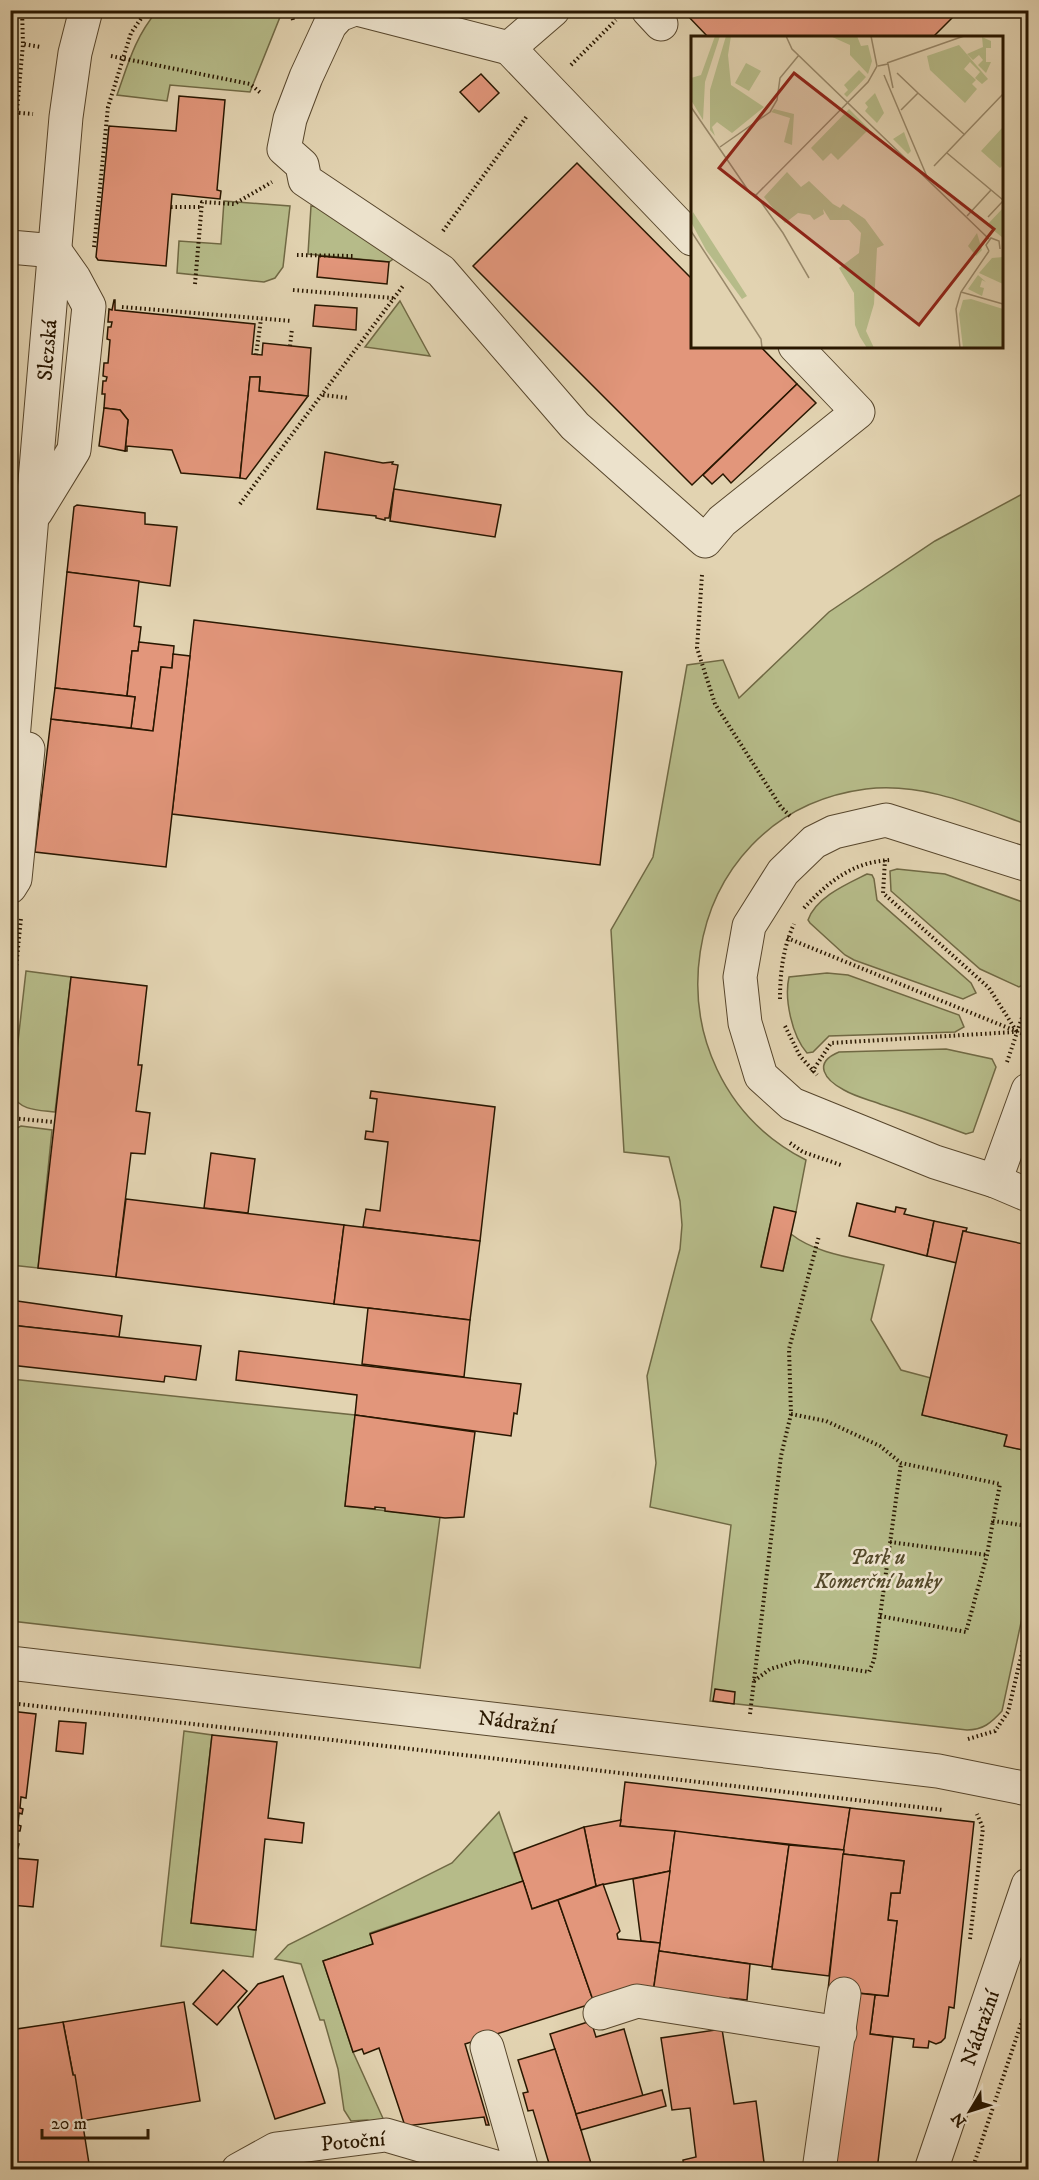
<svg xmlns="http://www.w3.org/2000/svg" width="1039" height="2180" font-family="'IM FELL DW Pica',serif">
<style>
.green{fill:#b6bb89;stroke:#706944;stroke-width:1.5}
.building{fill:#e2967b;stroke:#291700;stroke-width:1.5}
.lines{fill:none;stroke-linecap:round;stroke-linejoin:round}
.minor-casing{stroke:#57462c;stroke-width:35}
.path{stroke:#291700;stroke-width:4;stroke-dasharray:1.5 3;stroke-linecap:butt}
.minor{stroke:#ece2cc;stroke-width:33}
.labels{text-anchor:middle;stroke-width:5;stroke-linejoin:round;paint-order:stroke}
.street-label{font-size:21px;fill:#291700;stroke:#ece2cc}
.park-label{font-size:21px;font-style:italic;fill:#534829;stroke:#ece2cc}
.inset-road{fill:none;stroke:#98886a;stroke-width:1.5}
.view{fill:#8f2418;fill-opacity:0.15;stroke:#8f2418;stroke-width:3}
.inset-edge{fill:none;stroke:#291700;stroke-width:3}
</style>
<rect width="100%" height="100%" fill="#e2d3b1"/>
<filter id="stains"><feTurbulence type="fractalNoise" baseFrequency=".00333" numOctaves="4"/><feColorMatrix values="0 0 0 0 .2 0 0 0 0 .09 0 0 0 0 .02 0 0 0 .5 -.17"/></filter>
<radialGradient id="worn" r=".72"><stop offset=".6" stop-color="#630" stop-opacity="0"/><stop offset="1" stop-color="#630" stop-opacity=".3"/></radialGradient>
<!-- green -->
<g class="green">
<path d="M157,11l125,-1v2l-32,80 -80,-7 -3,16 -50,-6c11,-31 18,-58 40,-84z"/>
<path d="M224,201l66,5 -7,61 -8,11 -11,4 -87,-9 2,-32 42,3z"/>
<path d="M311,206l6,1 79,50 -7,5 -81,-8z"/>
<path d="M400,301l30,55 -65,-9z"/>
<path d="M1028,491v334c-52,-19 -105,-43 -162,-36 -193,25 -229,285 -60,371l-10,52 -22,-4 -13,58 22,5 8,-37c25,20 63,24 93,31l-13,55 30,50 30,8 -9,37 85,20 -2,11 23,5v139l-26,121c-11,12 -19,19 -35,19l-257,-29 21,-176 -81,-18 6,-44 -9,-87 33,-127 2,-24 -2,-24 -11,-44 -45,-5 -13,-222 42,-73 34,-192 36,-5 16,38 90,-86 106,-71z"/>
<path d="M897,869l48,5 83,30v71l-2,8 -7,4 -39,-18 -89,-78 -1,-20z"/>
<path d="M867,874l5,1 2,4 3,21 94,83 5,10 -13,6 -109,-39 -9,-5 -35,-32 -2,-3c8,-23 39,-36 59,-46z"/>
<path d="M26,971l45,6 -16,135c-17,-2 -35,-1 -43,-18z"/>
<path d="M827,973l21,2 111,40 5,12 -9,5 -126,4 -16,16 -6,1c-15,-17 -23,-54 -18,-76z"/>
<path d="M946,1049l46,10 4,8 -23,65 -7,2c-27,-10 -55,-20 -83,-29 -13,-5 -27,-8 -39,-15 -19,-10 -32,-27 -5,-38z"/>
<path d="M21,1126l31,4 -14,138 -27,-3v-134z"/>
<path d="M11,1379l344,36 -10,91 95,11 -20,151 -409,-47z"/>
<path d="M184,1731l28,4 -21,188 65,7 -3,27 -92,-11z"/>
<path d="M499,1812l24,69 -153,52 3,11 -50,17 30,91 33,73 -19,-5 -16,1 -7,-11 -6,-41 -14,-49h-4l-19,-56 -26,-5 13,-14 164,-82z"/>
</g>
<!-- building -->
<g class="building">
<path d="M687,10h273l-28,28h-223l-24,-25z"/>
<path d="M481,74l18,19 -20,19 -19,-20z"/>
<path d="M179,96l46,4 -8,90 4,1 -1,8 -48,-5 -6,72 -68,-6 -2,-3 13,-131 67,5z"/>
<path d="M577,163l115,116v67h68l37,38 -105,101 -219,-219z"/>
<path d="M319,256l70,6 -2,22 -70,-7z"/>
<path d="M114,300h1v10l140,14 -3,30 10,1 1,-12 48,5 -3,48 -49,-5 1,-14h-10l-10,101 -59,-5 -9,-23 -45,-4v5h-2l3,-31 -8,-10 -16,-2 1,-14h-3l1,-13h3l1,-4 -4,-1 1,-13h4l2,-23 -3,-1 1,-12h3l1,-5h-4l1,-13 3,1z"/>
<path d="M315,305l42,3 -1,22 -43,-4z"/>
<path d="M250,377h10l-1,14 49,5 -62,83 -6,-1z"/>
<path d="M797,384l19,19 -85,80 -8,-9 -11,10 -9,-9z"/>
<path d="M104,408l16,2 8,10 -3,31 -26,-5z"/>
<path d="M325,452l58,11 10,-1 -1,2 6,1 -9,53h-4v2l-9,-2v-2l-59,-7z"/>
<path d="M394,489l107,16 -6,32 -105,-16z"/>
<path d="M77,505l68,8v11l32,3 -7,59 -103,-14 7,-65z"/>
<path d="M67,572l72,9 -5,45 7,1 -3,24h-6l-5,45 -72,-8z"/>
<path d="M194,620l428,52 -22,193 -428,-51z"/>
<path d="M139,642l35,4 -2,22 -11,-1 -8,64 -22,-3 4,-31 -8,-1 5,-45h6z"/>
<path d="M173,654l17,2 -24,211 -131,-15 16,-133 102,12 8,-64 11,1z"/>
<path d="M55,688l80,9 -4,31 -80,-9z"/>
<path d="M71,977l76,9 -9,79h4l-6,46 14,2 -5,41 -14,-1 -15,124 -78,-9z"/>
<path d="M371,1091l124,16 -15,134 -117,-14 3,-18 14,2 8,-69 -23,-3 1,-8 7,1 4,-33 -7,-1z"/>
<path d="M211,1153l44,6 -7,54 -44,-5z"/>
<path d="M126,1199l218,26 -10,79 -218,-27z"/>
<path d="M857,1203l38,9 1,-5 10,2 -2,5 30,7 -7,35 -78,-20z"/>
<path d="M774,1207l22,5 -13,59 -22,-4z"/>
<path d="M934,1221l33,7 -1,3h-3l-6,32 -30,-7z"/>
<path d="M344,1225l136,16 -10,79 -136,-16z"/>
<path d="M963,1231l65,14v206l-24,-5 3,-11 -85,-20z"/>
<path d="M10,1300l112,16 -3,21 -109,-12z"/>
<path d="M368,1308l102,12 -6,57 -102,-13z"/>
<path d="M10,1325l191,21 -5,34 -31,-4 -1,6 -154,-17z"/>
<path d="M239,1351l282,33 -4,30 -3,-1 -3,23 -156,-21 2,-20 -121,-15z"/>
<path d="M355,1415l120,17 -11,85 -19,1 -60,-7v-3l-10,-1v2l-30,-3z"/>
<path d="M715,1689l20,3 -1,12 -21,-3z"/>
<path d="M10,1711l26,3 -10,84 -5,-1 -1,11 3,1 -1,5 -3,-1 -1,12 3,1 -1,5h-3l-1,12 3,1 -1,4h-3l-1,10 24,2 -5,47 -22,-2 -1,10z"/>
<path d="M59,1721l27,2 -3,31 -27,-3z"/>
<path d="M212,1735l65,7 -9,76 36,5 -2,20 -37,-4 -9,91 -65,-7z"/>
<path d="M625,1782l225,26 -6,42 -224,-24z"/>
<path d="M850,1808l124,14 -20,186 -5,-1 -4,31 -4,4 -5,2 -7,-3 -1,7 -15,-1 1,-8 -44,-5 5,-39 13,1 9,-75 -9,-1 3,-27h9l4,-32 -61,-7z"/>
<path d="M621,1820l-1,6 55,5 -5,40 -74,15 -12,-59z"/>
<path d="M584,1827l12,59 -64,23 -18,-56z"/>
<path d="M675,1831l114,14 -17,122 -113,-16z"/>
<path d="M789,1845l55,5 -15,126 -57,-7z"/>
<path d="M843,1854l61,7 -4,32h-9l-3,27 9,1 -9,75 -60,-6z"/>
<path d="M670,1871l-10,72 -19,-2 -8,-62z"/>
<path d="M523,1881l9,28 26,-9 36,103 -129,41 24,81h-3l-2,-8 -79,9 -26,-78 -15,6 -2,-5 -9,3 -30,-91 50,-17 -3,-10z"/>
<path d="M603,1884l17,47 -3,3 1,5 42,4 -7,50 -59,10 -36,-103z"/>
<path d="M659,1951l91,13 -3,36 -17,-2 -1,4 -76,-9z"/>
<path d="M223,1970l24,21 -30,34 -24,-21z"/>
<path d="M283,1976l42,127 -50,16 -37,-112 20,-23z"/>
<path d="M856,1993l19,2 -5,39 23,3 -16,133h-43z"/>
<path d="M184,2002l16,99 -118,20 -19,-99z"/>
<path d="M591,2021l5,16 28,-8 19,67 -67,18 -26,-80z"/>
<path d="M63,2022l10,53h2l15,95h-80v-140z"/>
<path d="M722,2029l12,75 22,-3 9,69h-81l-1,-10 13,-3 -6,-49 -18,2 -11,-72z"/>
<path d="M555,2049l26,81 12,40h-42l-18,-60 -5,1 -5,-18 5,-1 -10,-32z"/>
<path d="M662,2090l4,16 -85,24 -5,-16z"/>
</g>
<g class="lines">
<defs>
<g id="minor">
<path d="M352,10l-13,5 -9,10 -24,52 -16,42 -6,30 18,16 3,15 136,91 134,155 130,115 17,-20 136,-109 -63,-66"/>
<path d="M361,10l148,38 44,-38"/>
<path d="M648,10l13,14"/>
<path d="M509,48l183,191"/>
<path d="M10,247l45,4"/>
<path d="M36,512l38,-62 15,-144 -15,-28 -19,-27"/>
<path d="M10,774l56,-657 9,-64 11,-43"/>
<path d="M1028,865l-142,-45 -52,12 -20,10 -31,30 -34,54 -9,51 5,46 16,53 31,28 143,58 60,19 33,14"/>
<path d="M10,887l5,-8 13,-130"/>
<path d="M995,1181l33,-91"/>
<path d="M10,1663l928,108 85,17"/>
<path d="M600,2013l37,-12 203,32"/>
<path d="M487,2047l35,123"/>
<path d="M238,2170l38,-21 110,-14 120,35"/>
<path d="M819,2170l25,-176"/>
<path d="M931,2170l97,-285"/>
</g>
</defs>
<!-- minor casing -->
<use href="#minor" class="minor-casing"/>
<!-- path -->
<g class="path">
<path d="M22,10l1,34"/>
<path d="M290,10l3,10"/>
<path d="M111,56l139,28 12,10"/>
<path d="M571,65l45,-45"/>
<path d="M10,112l23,2"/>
<path d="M10,186l13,-142 18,3"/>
<path d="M171,207h30"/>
<path d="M443,231l84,-115"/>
<path d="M94,247l14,-140 23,-74 16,-23"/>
<path d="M297,255l56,1"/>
<path d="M195,284l7,-82 32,2 38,-22"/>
<path d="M293,290l100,8"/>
<path d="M122,307l170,14"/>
<path d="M290,346l2,-17"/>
<path d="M256,355l5,-36"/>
<path d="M323,395l25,3"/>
<path d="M240,504l163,-218"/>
<path d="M702,575l-5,73 18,56 66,103 10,10"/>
<path d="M885,860l-2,33 106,95 28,44"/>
<path d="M804,908c25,-27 50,-47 88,-48"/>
<path d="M787,938l241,98"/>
<path d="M780,999c0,-26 3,-51 14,-75"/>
<path d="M785,1026l15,30 17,19"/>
<path d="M10,1028l11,-110"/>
<path d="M1007,1062l21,-62"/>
<path d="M812,1072l19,-29 183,-11"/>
<path d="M10,1118l44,4"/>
<path d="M790,1143l13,9 38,13"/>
<path d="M791,1414l35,7 54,25 21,17 99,21 -7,37 35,5"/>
<path d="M890,1542l97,13"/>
<path d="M880,1616l86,16 21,-77 6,-34"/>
<path d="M754,1681l16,-12 27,-8 72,11 5,-12 27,-197"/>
<path d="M10,1703l933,107"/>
<path d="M750,1714l31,-258 10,-42 -2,-65 30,-113"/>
<path d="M968,1739l27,-8 13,-19 20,-85"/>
<path d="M970,1939l13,-111 -6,-14"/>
<path d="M972,2170l56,-167"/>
</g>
<!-- minor -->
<use href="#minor" class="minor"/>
</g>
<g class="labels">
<!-- street labels -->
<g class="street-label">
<text transform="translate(47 350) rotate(-85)" y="7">Slezská</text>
<text transform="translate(517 1722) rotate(7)" y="7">Nádražní</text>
<text transform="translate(980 2028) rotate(-71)" y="7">Nádražní</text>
<text transform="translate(353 2141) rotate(-5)" y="7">Potoční</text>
</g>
<!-- park labels -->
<g class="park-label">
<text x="878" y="1564">Park u<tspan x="878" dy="24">Komerční banky</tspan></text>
</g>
</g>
<!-- overview -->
<g transform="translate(691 36)">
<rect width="312" height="312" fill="#e2d3b1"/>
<path d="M24,0h5l-15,46 -2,38 -12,-20v-22l10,-3zM35,0h5l-3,19 3,30 33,22 -32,26 -15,-11 -5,5 3,9 -5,-6v-40zM139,0h27l4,10 7,-1 4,16 -4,13 -18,-19v-10zM291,1l9,4v7h-5v14h5l-5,11 -8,-8 5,-5 -4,-5 -6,5 -6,-6 16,-7zM268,9l29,34 -6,5 -7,-6 5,-6 -10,-10 -6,7 12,11 -4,4 5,5 -12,14 -35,-33 -3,-14zM55,27l15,8 -12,20 -14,-8zM168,34l7,7 -19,20 -3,-3 4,-4 -4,-5zM184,57l9,20 -7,10 -12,-12 3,-4 -3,-4zM83,73l20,5 -2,31 -8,-3 6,-24 -19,-6zM158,73l20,20 -31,31 -7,-7 -8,8 -12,-13zM311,92l1,37 -3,3 -19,-17zM213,96l7,19 -3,3 -15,-15zM96,136l14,15 8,-6 24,23 7,4 3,-4 22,15 19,26 -7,3 -3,56 -8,27 8,17h-7l-7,-11 -5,-12 -1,-32 -15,-25 20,-15 2,-20 -12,-13h-19l-7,-11 1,5 -10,6 -4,-5 -12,-2 -13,10 -21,-26zM312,172v30l-16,-13zM2,176l54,84 -5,3 -36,-49 -15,-28zM286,197l5,17 -6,6 -8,-10zM312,221v27l-24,-11 13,-15zM287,239l8,7 -4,-2 -2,7 4,1 -2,8 -14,-7zM280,263l32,10v39h-40l-4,-34 4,-14z" fill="#b6bb89"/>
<path class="inset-road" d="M95,0l6,13 197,190M196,27l77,-27M187,30l10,-2 5,24M206,37l21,20 -17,17M193,39l44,104M227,57l47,42M0,71l59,86 6,2 27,38 26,45M29,111l50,-35 7,-12 3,-22 19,-23M256,117l56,47M243,130l69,-72M65,159l112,-113 9,-16 -6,-30M276,180l24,-26M297,181l15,-16M0,195l70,108 1,9M298,215l-3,-6 5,-7 8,3 1,8M270,256l42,12M269,312l-4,-39 5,-17 28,-41"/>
<path class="view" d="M103,37l200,156 -75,96 -200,-157z"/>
<rect width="312" height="312" class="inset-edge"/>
</g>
<!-- margin -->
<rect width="1039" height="2180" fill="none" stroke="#e2d3b1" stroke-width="36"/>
<rect x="12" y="12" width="1015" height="2156" fill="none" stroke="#291700" stroke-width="3"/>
<rect x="18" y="18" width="1003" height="2144" fill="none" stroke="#291700" stroke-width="1.5"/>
<!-- north arrow -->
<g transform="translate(970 2111) rotate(232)" stroke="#ece2cc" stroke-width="4.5" paint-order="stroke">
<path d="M0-4.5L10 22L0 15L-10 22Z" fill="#291700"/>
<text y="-9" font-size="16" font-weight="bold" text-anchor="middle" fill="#291700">N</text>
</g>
<!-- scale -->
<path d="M42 2129v9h106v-9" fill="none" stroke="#291700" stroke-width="3"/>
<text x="51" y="2129" font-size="18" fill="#291700" stroke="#ece2cc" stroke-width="4.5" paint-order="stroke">20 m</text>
<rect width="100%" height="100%" filter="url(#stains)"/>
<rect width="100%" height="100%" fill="url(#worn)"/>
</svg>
